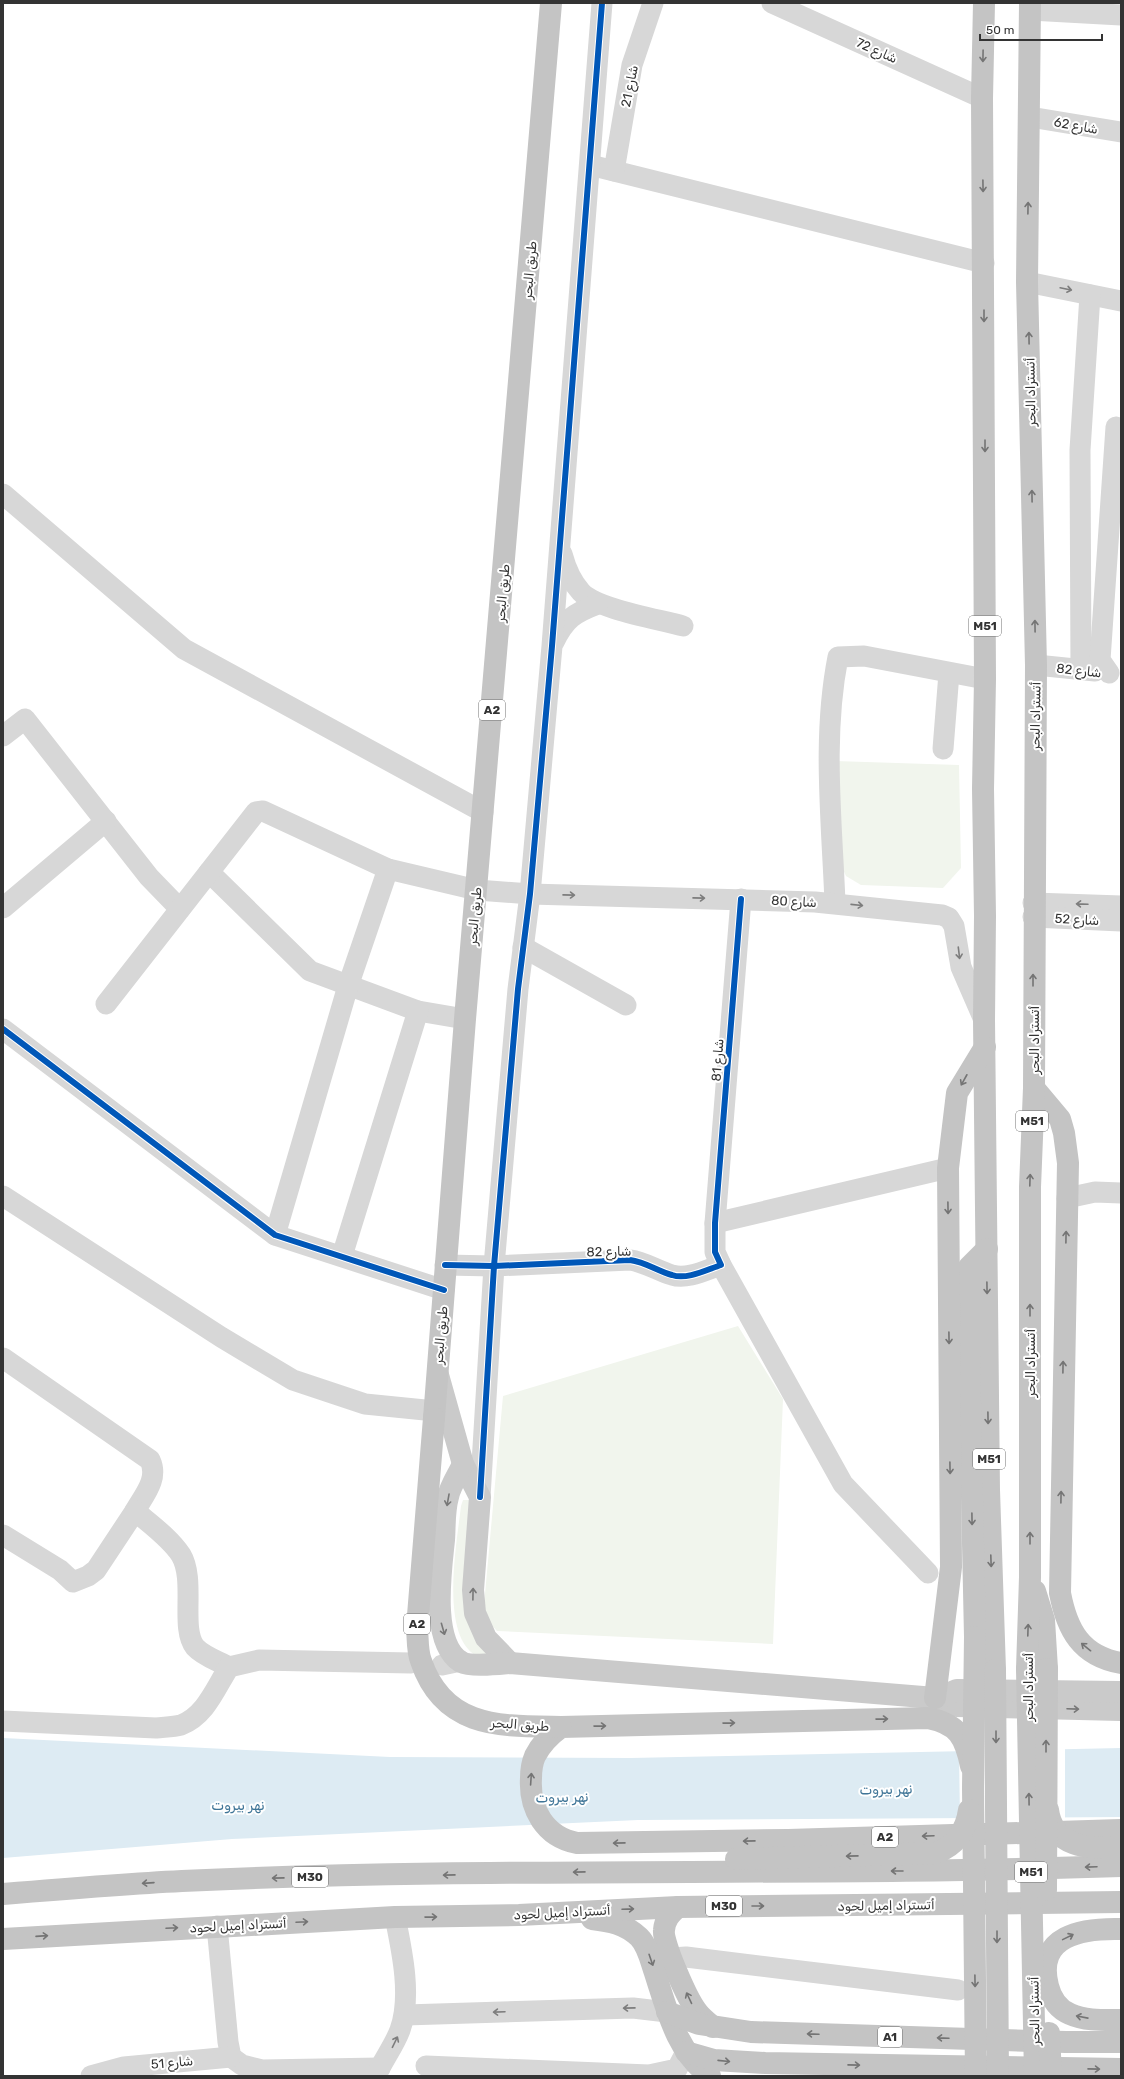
<svg xmlns="http://www.w3.org/2000/svg" width="1124" height="2079" font-family="Rubik,Vazirmatn,sans-serif">
<style>
.green{fill:#f1f5ed}
.water{fill:#ddebf3}
.pier{fill:#fff}
.lines{fill:none;stroke-linecap:round;stroke-linejoin:round}
.minor{stroke:#d7d7d7;stroke-width:21}
.major{stroke:#cacaca;stroke-width:22}
.highway{stroke:#c4c4c4;stroke-width:22}
.highway-bridge{stroke:#c4c4c4;stroke-width:22}
.cycleway-casing{stroke:#fff;stroke-width:8}
.cycleway{stroke:#0057b8;stroke-width:6}
.oneway{stroke:#747474}
.oneway2{stroke:#7d7d7d}
.oneway3{stroke:#777}
.labels{text-anchor:middle;stroke-width:4;stroke-linejoin:round;paint-order:stroke}
.shield{fill:#fff;stroke:#707070;stroke-width:1}
.shield-label{font-size:12px;font-weight:bold;fill:#333}
.street-label{font-size:13px;fill:#333;stroke:#fff}
.water-label{font-size:14px;font-style:italic;fill:#3f7597;stroke:#fff}
</style>
<rect width="100%" height="100%" fill="#fff"/>
<!-- green -->
<g class="green">
<path d="M835,761l124,4 2,103 -18,20 -82,-3 -15,-9 -6,-13z"/>
<path d="M738,1326l45,73 -10,245 -276,-13 -14,-15 20,-220z"/>
<path d="M463,1500h6l-2,87 35,72c-7,-1 -19,0 -25,-3 -38,-20 -20,-114 -16,-150z"/>
</g>
<!-- water -->
<path class="water" d="M3,1738l387,19 241,1 490,-10v69l-483,3 -406,19 -229,19z"/>
<!-- pier -->
<path class="pier" d="M1065,1748v72l-105,1 -1,-71z"/>
<g class="lines">
<!-- minor -->
<g class="minor">
<path d="M772,3l210,95"/>
<path d="M1030,10l91,5"/>
<path d="M1030,117l91,15"/>
<path d="M590,165l394,98"/>
<path d="M614,171l18,-106 21,-62"/>
<path d="M1027,282l94,19"/>
<path d="M3,494l181,155 299,163"/>
<path d="M562,554c4,15 9,27 19,38 16,17 77,27 102,34"/>
<path d="M554,642c11,-23 20,-29 44,-38"/>
<path d="M1036,665l59,6"/>
<path d="M1081,670l-1,-220 10,-155"/>
<path d="M1109,673l-9,-13 16,-233"/>
<path d="M3,736l22,-17 124,158 31,32"/>
<path d="M943,749l6,-76"/>
<path d="M209,872l101,99 108,40 47,8"/>
<path d="M741,899l-26,324v29l6,13 122,219 85,89"/>
<path d="M835,903c-3,-81 -13,-165 3,-246l26,-1 121,23"/>
<path d="M1033,903l88,3"/>
<path d="M3,908l103,-87"/>
<path d="M1033,917l88,4"/>
<path d="M523,947l103,58"/>
<path d="M106,1004l150,-192 7,-1 125,58 89,21 53,4 285,8 127,13 7,3 5,8 7,41 23,53"/>
<path d="M3,1029l272,206 169,55"/>
<path d="M3,1196l218,141 72,43 72,24 70,7"/>
<path d="M1067,1198l28,-6 26,1"/>
<path d="M715,1223l233,-55"/>
<path d="M275,1235l73,-249 40,-117"/>
<path d="M342,1256l76,-245"/>
<path d="M445,1265l49,1 136,-6c15,2 28,11 42,15 15,5 34,-5 49,-10"/>
<path d="M3,1358l147,102c9,19 -6,35 -15,51"/>
<path d="M480,1497l14,-231 24,-277 12,-95 22,-248 50,-643"/>
<path d="M3,1535l57,35 13,12 15,-6 8,-6 39,-59c15,13 35,27 46,44 15,25 -1,73 14,92 8,9 23,14 34,20"/>
<path d="M442,1665l19,-4"/>
<path d="M3,1721l153,7c8,-1 17,-1 25,-3 25,-10 34,-36 48,-58l30,-7 152,3"/>
<path d="M217,1926l11,116 3,15 11,8 20,5 118,-2"/>
<path d="M672,1958l14,-1 272,33"/>
<path d="M405,2015l228,-7 34,4"/>
<path d="M426,2066l223,9 28,-6 9,-17"/>
<path d="M91,2076l33,-9 107,-10"/>
<path d="M376,2076c7,-16 18,-30 24,-46 12,-33 2,-79 -5,-113"/>
</g>
<!-- major -->
<g class="major">
<path d="M438,1375l25,89 17,33 -7,93 2,23 11,25 24,25"/>
<path d="M463,1464c-5,11 -13,22 -15,33 -4,14 -3,29 -4,43 -3,30 -14,103 17,122 10,5 37,2 49,1l425,35 22,8 164,4"/>
<path d="M938,1698l19,-8 164,2"/>
</g>
<!-- highway -->
<g class="highway">
<path d="M984,3l-2,95 3,581 -2,110 2,127 -1,104 5,470 6,180"/>
<path d="M1034,1088l26,31 4,14 4,30 -8,430c7,37 21,63 61,70"/>
<path d="M434,1418l31,-399 86,-1016"/>
<path d="M1035,1591l9,29 3,49"/>
<path d="M975,1637l-6,-282v-88l18,-18"/>
<path d="M1027,1669l3,-92v-390l4,-99 2,-423 -9,-383 3,-279"/>
<path d="M935,1698l16,-131 -3,-399 9,-75 28,-46"/>
<path d="M971,1766c-6,-29 -13,-42 -43,-48l-367,9c-11,8 -20,17 -26,29 -3,7 -4,15 -4,22 -2,31 14,59 46,65l211,-3 333,-10"/>
<path d="M3,1894c60,-5 120,-10 179,-13 313,-15 626,-4 939,-15"/>
<path d="M678,1907c-8,7 -13,12 -14,23 -2,12 23,68 32,80 4,7 11,11 17,17"/>
<path d="M592,1919c18,2 33,5 47,18 9,9 12,25 16,36 12,37 22,80 55,103"/>
<path d="M1121,1929c-38,-1 -86,6 -73,57 3,12 10,23 22,28 15,7 34,6 51,6"/>
<path d="M3,1939l392,-22 124,-2 159,-8 443,-5"/>
<path d="M667,2012l32,12 52,8 315,10h55"/>
<path d="M686,2052l28,8 51,3 356,6"/>
</g>
<!-- highway-bridge -->
<g class="highway-bridge">
<path d="M434,1418l-17,210c1,10 0,23 4,33 23,68 80,65 140,66"/>
<path d="M975,1637l-2,151 3,288"/>
<path d="M1027,1669l8,407"/>
<path d="M995,1670l3,406"/>
<path d="M1048,1810c5,39 42,38 73,38"/>
<path d="M736,1859l200,-6c19,-7 30,-22 33,-43"/>
<path d="M1046,1890l1,-221"/>
<path d="M1049,2033l2,43"/>
</g>
<defs>
<g id="cycleway">
<path d="M3,1029l272,206 169,55"/>
<path d="M445,1265l49,1 136,-6c15,2 28,11 42,15 15,5 34,-5 49,-10l-6,-13v-29l26,-324"/>
<path d="M480,1497l14,-231 24,-277 12,-95 22,-248 50,-643"/>
</g>
</defs>
<!-- cycleway casing -->
<use href="#cycleway" class="cycleway-casing"/>
<!-- cycleway -->
<use href="#cycleway" class="cycleway"/>
</g>
<!-- one-way arrows -->
<defs><path id="oneway-shaft" d="M-6 0H5M1.5-3L5.5 0L1.5 3" fill="none" stroke-width="1.6" stroke-linecap="round" stroke-linejoin="round"/></defs>
<g class="oneway">
<use href="#oneway-shaft" transform="translate(983 56) rotate(91)"/>
<use href="#oneway-shaft" transform="translate(983 186) rotate(89)"/>
<use href="#oneway-shaft" transform="translate(1028 208) rotate(-89)"/>
<use href="#oneway-shaft" transform="translate(984 316) rotate(90)"/>
<use href="#oneway-shaft" transform="translate(1029 338) rotate(-91)"/>
<use href="#oneway-shaft" transform="translate(985 446) rotate(90)"/>
<use href="#oneway-shaft" transform="translate(1032 496) rotate(-91)"/>
<use href="#oneway-shaft" transform="translate(1035 626) rotate(-91)"/>
<use href="#oneway-shaft" transform="translate(1033 980) rotate(-90)"/>
<use href="#oneway-shaft" transform="translate(964 1080) rotate(119)"/>
<use href="#oneway-shaft" transform="translate(1030 1180) rotate(-88)"/>
<use href="#oneway-shaft" transform="translate(948 1208) rotate(89)"/>
<use href="#oneway-shaft" transform="translate(1066 1237) rotate(-89)"/>
<use href="#oneway-shaft" transform="translate(987 1288) rotate(89)"/>
<use href="#oneway-shaft" transform="translate(1030 1310) rotate(-90)"/>
<use href="#oneway-shaft" transform="translate(949 1338) rotate(89)"/>
<use href="#oneway-shaft" transform="translate(1063 1367) rotate(-89)"/>
<use href="#oneway-shaft" transform="translate(988 1418) rotate(89)"/>
<use href="#oneway-shaft" transform="translate(950 1468) rotate(89)"/>
<use href="#oneway-shaft" transform="translate(1061 1497) rotate(-89)"/>
<use href="#oneway-shaft" transform="translate(972 1519) rotate(89)"/>
<use href="#oneway-shaft" transform="translate(1030 1538) rotate(-90)"/>
<use href="#oneway-shaft" transform="translate(991 1561) rotate(88)"/>
<use href="#oneway-shaft" transform="translate(1028 1630) rotate(-88)"/>
<use href="#oneway-shaft" transform="translate(1086 1647) rotate(-141)"/>
<use href="#oneway-shaft" transform="translate(882 1719) rotate(-1)"/>
<use href="#oneway-shaft" transform="translate(729 1723) rotate(-1)"/>
<use href="#oneway-shaft" transform="translate(600 1726) rotate(-1)"/>
<use href="#oneway-shaft" transform="translate(996 1737) rotate(90)"/>
<use href="#oneway-shaft" transform="translate(1046 1746) rotate(-90)"/>
<use href="#oneway-shaft" transform="translate(531 1779) rotate(-86)"/>
<use href="#oneway-shaft" transform="translate(1029 1799) rotate(-91)"/>
<use href="#oneway-shaft" transform="translate(928 1836) rotate(178)"/>
<use href="#oneway-shaft" transform="translate(749 1841) rotate(179)"/>
<use href="#oneway-shaft" transform="translate(619 1843) rotate(179)"/>
<use href="#oneway-shaft" transform="translate(852 1856) rotate(179)"/>
<use href="#oneway-shaft" transform="translate(1091 1867) rotate(178)"/>
<use href="#oneway-shaft" transform="translate(897 1871) rotate(180)"/>
<use href="#oneway-shaft" transform="translate(579 1872) rotate(179)"/>
<use href="#oneway-shaft" transform="translate(449 1875) rotate(179)"/>
<use href="#oneway-shaft" transform="translate(278 1878) rotate(179)"/>
<use href="#oneway-shaft" transform="translate(148 1883) rotate(176)"/>
<use href="#oneway-shaft" transform="translate(758 1906)"/>
<use href="#oneway-shaft" transform="translate(628 1909) rotate(-2)"/>
<use href="#oneway-shaft" transform="translate(431 1917) rotate(-1)"/>
<use href="#oneway-shaft" transform="translate(302 1922) rotate(-3)"/>
<use href="#oneway-shaft" transform="translate(172 1928) rotate(-3)"/>
<use href="#oneway-shaft" transform="translate(42 1936) rotate(-4)"/>
<use href="#oneway-shaft" transform="translate(997 1937) rotate(90)"/>
<use href="#oneway-shaft" transform="translate(1068 1937) rotate(-26)"/>
<use href="#oneway-shaft" transform="translate(651 1960) rotate(71)"/>
<use href="#oneway-shaft" transform="translate(975 1981) rotate(89)"/>
<use href="#oneway-shaft" transform="translate(689 1998) rotate(-115)"/>
<use href="#oneway-shaft" transform="translate(1082 2017) rotate(-169)"/>
<use href="#oneway-shaft" transform="translate(813 2034) rotate(-178)"/>
<use href="#oneway-shaft" transform="translate(943 2038) rotate(-178)"/>
<use href="#oneway-shaft" transform="translate(724 2061) rotate(6)"/>
<use href="#oneway-shaft" transform="translate(854 2065) rotate(1)"/>
<use href="#oneway-shaft" transform="translate(1094 2069) rotate(1)"/>
</g>
<g class="oneway2">
<use href="#oneway-shaft" transform="translate(1066 289) rotate(12)"/>
<use href="#oneway-shaft" transform="translate(569 895) rotate(1)"/>
<use href="#oneway-shaft" transform="translate(699 898) rotate(1)"/>
<use href="#oneway-shaft" transform="translate(1082 904) rotate(-178)"/>
<use href="#oneway-shaft" transform="translate(857 905) rotate(6)"/>
<use href="#oneway-shaft" transform="translate(959 953) rotate(83)"/>
<use href="#oneway-shaft" transform="translate(629 2008) rotate(179)"/>
<use href="#oneway-shaft" transform="translate(499 2012) rotate(178)"/>
<use href="#oneway-shaft" transform="translate(395 2042) rotate(-64)"/>
</g>
<g class="oneway3">
<use href="#oneway-shaft" transform="translate(448 1500) rotate(100)"/>
<use href="#oneway-shaft" transform="translate(473 1594) rotate(-89)"/>
<use href="#oneway-shaft" transform="translate(443 1629) rotate(74)"/>
<use href="#oneway-shaft" transform="translate(1073 1709) rotate(2)"/>
</g>
<g class="labels">
<!-- shield labels -->
<g class="shield">
<rect x="969" y="616" width="32" height="20" rx="3"/>
<rect x="479" y="700" width="26" height="20" rx="3"/>
<rect x="1016" y="1111" width="32" height="20" rx="3"/>
<rect x="973" y="1449" width="32" height="20" rx="3"/>
<rect x="404" y="1614" width="26" height="20" rx="3"/>
<rect x="872" y="1827" width="26" height="20" rx="3"/>
<rect x="1015" y="1862" width="32" height="20" rx="3"/>
<rect x="292" y="1867" width="36" height="20" rx="3"/>
<rect x="706" y="1896" width="36" height="20" rx="3"/>
<rect x="878" y="2027" width="24" height="20" rx="3"/>
</g>
<g class="shield-label">
<text x="985" y="630">M51</text>
<text x="492" y="714">A2</text>
<text x="1032" y="1125">M51</text>
<text x="989" y="1463">M51</text>
<text x="417" y="1628">A2</text>
<text x="885" y="1841">A2</text>
<text x="1031" y="1876">M51</text>
<text x="310" y="1881">M30</text>
<text x="724" y="1910">M30</text>
<text x="890" y="2041">A1</text>
</g>
<!-- street labels -->
<g class="street-label">
<text transform="translate(877 50) rotate(24)" y="5">شارع 72</text>
<text transform="translate(629 86) rotate(-79)" y="5">شارع 21</text>
<text transform="translate(1076 125) rotate(10)" y="5">شارع 62</text>
<text transform="translate(529 270) rotate(-85)" y="5">طريق البحر</text>
<text transform="translate(1030 392) rotate(-91)" y="5">أتستراد البحر</text>
<text transform="translate(502 593) rotate(-85)" y="5">طريق البحر</text>
<text transform="translate(1079 670) rotate(6)" y="5">شارع 82</text>
<text transform="translate(1035 716) rotate(-89)" y="5">أتستراد البحر</text>
<text transform="translate(794 901) rotate(3)" y="5">شارع 80</text>
<text transform="translate(474 916) rotate(-85)" y="5">طريق البحر</text>
<text transform="translate(1077 919) rotate(3)" y="5">شارع 52</text>
<text transform="translate(1034 1040) rotate(-90)" y="5">أتستراد البحر</text>
<text transform="translate(717 1060) rotate(-86)" y="5">شارع 81</text>
<text transform="translate(609 1251) rotate(-1)" y="5">شارع 82</text>
<text transform="translate(440 1335) rotate(-85)" y="5">طريق البحر</text>
<text transform="translate(1030 1363) rotate(-90)" y="5">أتستراد البحر</text>
<text transform="translate(1028 1687) rotate(-90)" y="5">أتستراد البحر</text>
<text transform="translate(520 1724) rotate(4)" y="5">طريق البحر</text>
<text transform="translate(886 1905) rotate(-1)" y="5">أتستراد إميل لحود</text>
<text transform="translate(562 1912) rotate(-3)" y="5">أتستراد إميل لحود</text>
<text transform="translate(238 1925) rotate(-3)" y="5">أتستراد إميل لحود</text>
<text transform="translate(1034 2011) rotate(-91)" y="5">أتستراد البحر</text>
<text transform="translate(172 2062) rotate(-5)" y="5">شارع 51</text>
</g>
<!-- water labels -->
<g class="water-label">
<text transform="translate(886 1789) rotate(-1)" y="5">نهر بيروت</text>
<text transform="translate(562 1797) rotate(-1)" y="5">نهر بيروت</text>
<text x="238" y="1810">نهر بيروت</text>
</g>
</g>
<!-- border -->
<rect width="1124" height="2079" fill="none" stroke="#333333" stroke-width="8"/>
<!-- scale -->
<path d="M980 34v6h122v-6" fill="none" stroke="#333333" stroke-width="2"/>
<text x="986" y="34" font-size="12" fill="#333333" stroke="#ffffff" stroke-width="3" paint-order="stroke">50 m</text>
</svg>
